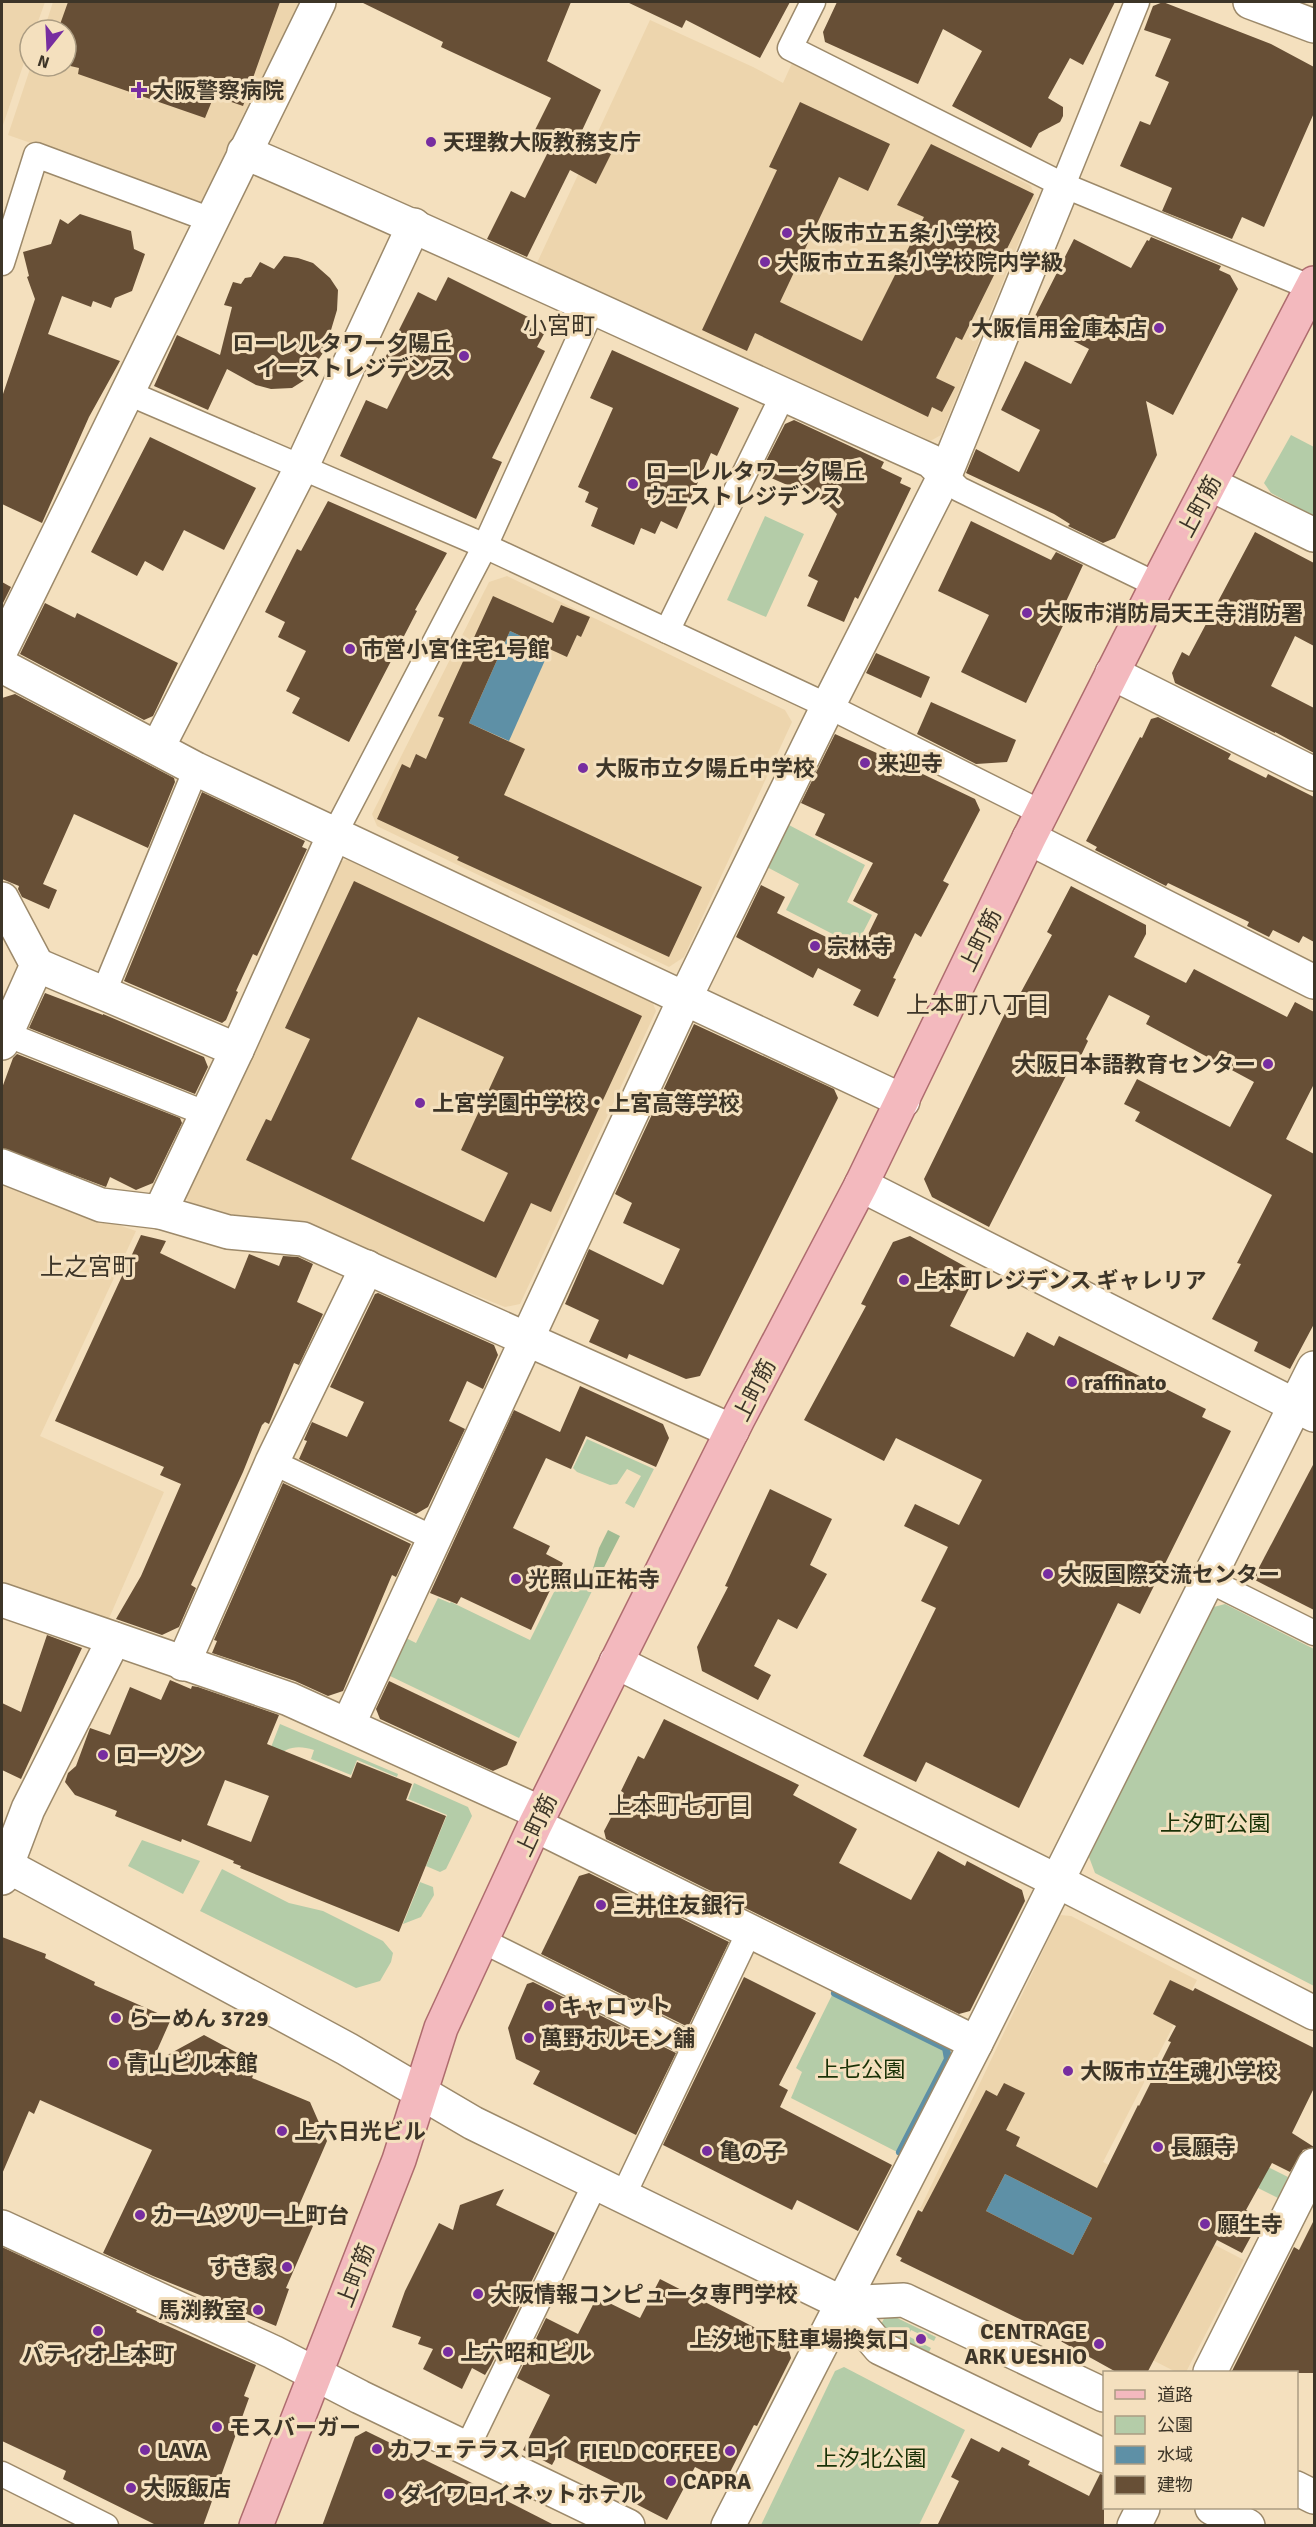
<svg xmlns="http://www.w3.org/2000/svg" width="1316" height="2527" font-family="Signika,'Noto Sans JP',sans-serif">
<style>
.built{fill:#edd5ad}
.green{fill:#b4cca8}
.forest{fill:#a0bb93}
.water{fill:#5e90a6}
.lines{fill:none;stroke-linecap:round;stroke-linejoin:round}
.stream{stroke:#5e90a6;stroke-width:8}
.building{fill:#674f36;fill-rule:evenodd}
.street-casing{stroke:#9c896a;stroke-width:27}
.secondary-casing{stroke:#9c896a;stroke-width:36}
.primary-casing{stroke:#ae6c6e;stroke-width:36}
.street{stroke:#fff;stroke-width:24}
.secondary{stroke:#fff;stroke-width:33}
.primary{stroke:#f3b9be;stroke-width:33}
.poi-dot{fill:#772da0;stroke:#f4e0be;stroke-width:2}
.labels{text-anchor:middle;stroke-width:6;stroke-linejoin:round;paint-order:stroke}
.poi-label{font-size:22px;font-weight:bold;fill:#3d3528;stroke:#f4e0be;text-anchor:start}
.street-label{font-size:22px;fill:#3d3528;stroke:#f4e0be}
.park-label{font-size:22px;fill:#193207;stroke:#f4e0be}
.neighbourhood-label{font-size:24px;fill:#3d3528;stroke:#f4e0be}
</style>
<rect width="100%" height="100%" fill="#f4e0be"/>
<!-- built -->
<g class="built">
<path d="M2,2h43l-10,28h-5v15l-28,83z"/>
<path d="M53,2h247l-57,113 -39,89 -196,-69 23,-69h35v-36h-22z"/>
<path d="M650,20l103,47 30,16 10,-22 238,125 5,14 -95,235 -16,9 -389,-179z"/>
<path d="M507,576l278,134 7,12 -108,235 -15,10 -292,-141 -5,-12 117,-232z"/>
<path d="M353,857l297,139 6,15 -136,293 -15,3 -206,-82 -105,-17 -10,-12 153,-333z"/>
<path d="M2,1185l134,46 -96,205 124,56 -57,131 -105,-39z"/>
<path d="M1060,1915l11,1 126,64 -94,182 58,30 -10,20 93,48 -58,112h-10l-116,-59 13,-25 -153,-79z"/>
</g>
<!-- green -->
<g class="green">
<path d="M1291,435l23,12v69l-43,-23 -7,-10z"/>
<path d="M765,516l39,18 -38,83 -39,-17z"/>
<path d="M787,824l78,41 -18,37 25,13 -16,31 -70,-36 13,-26 -34,-18z"/>
<path d="M587,1439l67,30 -20,39 -9,-5 16,-27 -14,-7 -10,15 -7,1 -33,-13 -4,-4z"/>
<path d="M564,1572l30,15 -75,151 -131,-63 18,-37 10,5 22,-45 12,5 1,-1 79,38z"/>
<path d="M1225,1604l89,45v337l-219,-113 -6,-16 121,-249z"/>
<path d="M280,1724l118,50 -1,3 -40,-17 -6,15 -40,-16 3,-9c-33,-11 -43,13 -58,36z"/>
<path d="M414,1783l54,24 4,9 -26,53 -6,3 -14,-6 21,-51 -39,-16z"/>
<path d="M142,1840l58,21 -17,33 -55,-28z"/>
<path d="M222,1869l67,34 34,8 60,30 10,12 -2,9 -11,19 -24,7 -156,-77z"/>
<path d="M420,1882l13,5 1,8 -13,22 -18,7z"/>
<path d="M834,1991l113,57 2,11 -48,95 -110,-56 11,-26 -6,-4z"/>
<path d="M1209,2138l79,39 -10,21 -80,-40z"/>
<path d="M887,2313l49,24 -2,4 -23,-11 -3,6 23,12 -2,4 -50,-24z"/>
<path d="M844,2367l121,63 -46,95h-158l74,-154z"/>
</g>
<!-- forest -->
<path class="forest" d="M608,1530l12,6 -25,49 -13,-7 10,-6 7,-24z"/>
<!-- water -->
<g class="water">
<path d="M510,631l40,18 -41,92 -40,-18z"/>
<path d="M1005,2174l87,44 -19,37 -87,-44z"/>
</g>
<g class="lines">
<!-- stream -->
<path class="stream" d="M835,1993l111,55 2,11 -48,93"/>
</g>
<!-- building -->
<g class="building">
<path d="M68,2h212l-37,104 -29,-10 -9,22 -127,-44 1,-6 -13,-3v-35h-8z"/>
<path d="M361,2h210l-24,59 54,29 -22,47 32,17 -15,30 -26,-14 -43,87 -40,-18 24,-48 14,7 23,-46 -19,-10 22,-44 -110,-51 2,-5z"/>
<path d="M627,2h163l-30,56 -74,-38 -4,8z"/>
<path d="M837,2h278l-32,63 -13,-7 -22,40 15,9v9l-3,6 -21,11 -8,15 -79,-42 30,-55 -39,-22 -25,55 -93,-42 -2,-10z"/>
<path d="M1163,2l108,42 43,23v46l-50,114 -22,-10 -10,22 -70,-28 10,-23 -52,-22 20,-45 10,4 19,-43 -14,-6 16,-37 -27,-9 9,-24z"/>
<path d="M800,102l90,42 -22,47 -29,-14 -59,125 82,39 62,-124 -27,-12 34,-61 103,50 -72,146 -6,-3 -20,41 19,9 -13,25 -10,-5 -4,10 -173,-84 -8,18 -45,-21 75,-160 -8,-3z"/>
<path d="M80,214l51,17 3,18 11,5 -13,37 -17,7 -4,10 -18,-7 -2,6 -29,-11 -14,38 72,27 -31,56 -47,106 -40,-19v-107l33,-98 -8,-22 2,-1 -6,-24 28,-8 9,-25 8,5z"/>
<path d="M1151,237l70,29 -2,4 11,5 8,14 -65,126 -27,-14 11,54 -42,83 -12,5 -35,-17 2,-2 -16,-10 -88,-41 10,-24 43,23 21,-42 -39,-20 24,-49 46,23 18,-35 -56,-29 41,-81 57,29 16,-28 2,1z"/>
<path d="M284,256l14,2 15,5 17,15 8,12 -1,20 -12,40 -22,31 -11,7 -21,1 -15,-4 -29,-16 -19,41 -54,-24 23,-51 43,20 12,-48 -8,-2 9,-23 8,2 4,-6 6,-1 9,-15 14,7z"/>
<path d="M448,277l84,42 -3,7 15,8 -7,13 8,4 -53,107 10,4 -26,57 -136,-63 26,-56 21,9 19,-38 -22,-11 34,-68 18,9z"/>
<path d="M612,350l127,58 -22,48 -6,-3 -34,76 -16,-8 -6,13 -14,-6 -7,17 -43,-19 7,-18 -13,-6 4,-10 -11,-5 35,-79 -23,-10z"/>
<path d="M794,420l90,42 -3,6 21,10 -2,5 11,5 -53,111 -3,-2 -11,25 -37,-16 11,-25 -10,-5 29,-62 -13,-13 -64,-28 25,-49z"/>
<path d="M150,437l106,51 -32,62 -40,-20 -21,41 -18,-10 -8,15 -46,-24z"/>
<path d="M328,501l119,52 -32,57 2,1 -68,131 -57,-29 8,-15 -14,-7 20,-40 -28,-14 7,-15 -20,-10 32,-63 4,2z"/>
<path d="M971,521l80,39 5,-8 27,13 -20,43 7,3 -44,92 -65,-31 28,-57 -51,-24z"/>
<path d="M1255,532l59,31v83l-19,-10 -24,50 43,22v45l-39,-21v1l-100,-50 -3,-10 10,-21 7,4z"/>
<path d="M2,582l9,5 -9,18z"/>
<path d="M493,596l60,27 8,-18 29,12 -9,20 -4,-2 -10,22 -57,-26 -41,92 56,26 -21,46 198,92 -33,70 -212,-97 2,-3 -82,-38 25,-55 8,4 6,-14 10,5 18,-41 -6,-2z"/>
<path d="M45,603l30,15 2,-5 101,50 -25,53 -9,4 -124,-66z"/>
<path d="M876,653l54,24 -9,21 -55,-25z"/>
<path d="M15,694l159,84 1,4 -27,66 -74,-34 -31,70 14,6 -8,19 -27,-12 -4,-8 1,-3 -17,-7v-181z"/>
<path d="M931,702l85,38 -9,22 -31,2 -59,-30z"/>
<path d="M1158,717l73,37 -3,5 38,19 2,-4 46,23v145l-11,-6 -4,7 -26,-13 -4,7 -22,-11 2,-4 -81,-39 -2,3 -71,-36 2,-3 -11,-6 54,-104 2,1 9,-19z"/>
<path d="M835,734l68,31 2,-5 13,7h-10l67,32 5,11 -37,71 6,3 -28,53 -6,-4 -22,45 3,1 -18,38 -25,-12 8,-15 -43,-22 -5,10 -77,-41 25,-52 24,12 -8,16 82,40 19,-39 -25,-13 20,-38 -58,-28 10,-21 -24,-11z"/>
<path d="M202,792l103,49 -3,6 5,2 -50,107 -4,-2 -17,37 2,1 -12,28 -4,3 -98,-42z"/>
<path d="M354,881l288,135 -91,196 -20,-9 -35,75 -250,-118 20,-41 5,2 39,-82 -25,-11zM418,1017l86,40 -43,93 47,23 -24,49 -133,-63z"/>
<path d="M1071,886l75,39v9l-12,23 52,26 8,-14 93,48 8,-15 19,10v72l-28,55 28,15v170l-24,45 -36,-18 4,-9 -46,-23 29,-55 -4,-1 35,-68 -137,-74 5,-9 -16,-8 13,-25 93,48 24,-45 -108,-58 4,-8 -41,-21 -23,44 2,2 -13,27 -4,-2 -82,161 -57,-30 -8,-18 87,-178 4,2 37,-68 -5,-3z"/>
<path d="M45,993l58,22v-1l101,43 4,10 -13,27 -166,-66z"/>
<path d="M694,1024l140,65 4,9 -138,278 -14,3 -57,-25 -2,5 -38,-17 10,-22 -34,-16 24,-55 74,36 17,-36 -57,-26 9,-20 -17,-9z"/>
<path d="M17,1054l163,64 2,5 -29,60 -17,7 -26,-13 -4,10 -104,-39v-60l11,-30z"/>
<path d="M141,1235l25,6 -6,12 75,36 14,-35 30,12 4,-10 15,1 15,7 -16,38 26,12 -24,51 -5,-2 -25,61 -4,-2 -3,3 -19,47 -52,113 5,3 -17,39 -17,8 -46,-16 25,-43 40,-92 -21,-9 4,-8 -109,-46z"/>
<path d="M910,1236l67,37 -27,53 64,31 13,-25 27,14 5,-10 147,73 -4,8 29,14 -91,183 -22,-11 -99,205 -93,-46 -10,20 -53,-26 73,-148 -15,-7 27,-54 -44,-21 11,-22 44,21 23,-45 -86,-42 -12,23 -80,-41 62,-114 -5,-2 32,-62z"/>
<path d="M378,1293l116,52 4,10 -15,34 -16,-8 -18,40 16,8 -37,78 -12,7 -117,-55 8,-18 -3,-1 8,-18 35,15 17,-35 -34,-15 45,-93z"/>
<path d="M580,1386l83,38 6,14 -13,29 -70,-31 -15,33 -25,-11 -33,70 37,18 -4,8 17,9 -32,67 -70,-33 -4,7 -27,-11 84,-183 46,22z"/>
<path d="M1314,1463v147l-61,-31z"/>
<path d="M283,1483l128,61 -15,33 -4,-2 -49,116 -15,5 -33,-15 -83,-28 5,-12 -3,-1z"/>
<path d="M770,1489l62,30 -22,46 17,9 -30,55 -19,-10 -24,47 17,9 -13,25 -56,-29 -5,-24 31,-60 -3,-1z"/>
<path d="M47,1635l35,13 -61,131 -19,-9v-67l19,9z"/>
<path d="M170,1680l21,9 1,-3 6,1 81,28 -12,29 84,34 6,-16 55,22 -6,16 40,16 -47,116 -159,-64 1,-2 -8,-3 1,-2 -52,-22 -1,3 -66,-26 2,-5 -42,-16 -10,-13 3,-9 8,-7 14,-38 20,7 20,-48 31,13zM225,1780l44,16 -18,46 -44,-17z"/>
<path d="M389,1681l128,61 -10,23 -14,6 -113,-52 -4,-10z"/>
<path d="M664,1719l135,66 -6,10 64,34 -18,34 72,37 27,-49 27,15 2,-5 55,29 3,11 -55,110 -11,3 -353,-175 -2,-8 20,-38 -3,-2 17,-35 6,3z"/>
<path d="M589,1873l140,69 -41,85 -147,-73 38,-78z"/>
<path d="M2,1937l44,17 -1,4 50,24 -1,3 77,34 -20,45 53,-29 54,29 -6,14 58,24 17,39 -33,76 19,9 -27,62 3,1 -13,37 -123,-50 -50,-23 49,-103 -112,-50 -6,14 -5,-3 -27,63z"/>
<path d="M744,1977l72,36 -37,72 9,5 -8,17 112,58 -34,66 -61,-31 -5,10 -129,-65z"/>
<path d="M1170,1980l23,11 2,-3 119,60v40l-22,45 22,14 -11,3 -13,22 -18,-9 -26,47 15,8 -19,35 -25,-13 -70,133h-29l-90,-50 -128,-62 2,-3 -6,-3 22,-45 4,2 64,-122 11,6 7,-13 21,10 -19,37 14,7 -4,9 81,42 41,-83 1,1 32,-64 -3,-1 8,-15 -23,-12zM1005,2174l87,44 -19,37 -87,-44z"/>
<path d="M533,1982l143,71 -40,82 -103,-51 7,-13 -24,-12 -8,-31 19,-44z"/>
<path d="M504,2189l-8,16 59,28 -64,132 -6,10 -13,-7 -10,21 -39,-20 10,-20 -15,-5 3,-7 -29,-10 13,-36 34,-68 14,7 7,-25z"/>
<path d="M1314,2220v153h-83l63,-126 5,3z"/>
<path d="M2,2247l135,63 -1,2 120,53 -12,31 5,2 -46,128h-45l-95,-47 3,-8 -64,-30z"/>
<path d="M660,2279l127,65 4,14 -34,68 -3,-1 -29,57 -30,-15 -28,53 -33,-17 5,-9 -81,-40 -6,11 -29,-15 27,-55 -33,-17 29,-60 32,16 19,-37 43,21z"/>
<path d="M366,2431l108,53 82,42h-234l33,-89z"/>
<path d="M971,2438l28,14 3,-5 28,14 -2,4 61,31 11,-22 4,1v51h-167l22,-45 -8,-4z"/>
</g>
<g class="lines">
<defs>
<g id="street">
<path d="M813,2l-23,46 273,137 249,103"/>
<path d="M1063,185l74,-183"/>
<path d="M2,263l34,-108 175,65"/>
<path d="M126,392l359,154 343,160 214,107"/>
<path d="M945,475l14,14 198,96"/>
<path d="M667,631l116,-236"/>
<path d="M334,835l151,-289 108,-239"/>
<path d="M103,994l93,-225"/>
<path d="M6,1034l201,80"/>
<path d="M272,1462l161,76"/>
<path d="M1208,1580l106,53"/>
<path d="M483,1941l211,105"/>
<path d="M623,2196l127,-266"/>
<path d="M467,2448l129,-266"/>
<path d="M2,2474l104,52"/>
</g>
<g id="secondary">
<path d="M1250,2l64,24"/>
<path d="M244,152c231,99 458,207 687,309l14,14"/>
<path d="M1210,484l104,51"/>
<path d="M2,648l317,-646"/>
<path d="M2,666l194,103 707,332"/>
<path d="M1112,673l202,101"/>
<path d="M158,747l143,-279 113,-243"/>
<path d="M1029,838l285,144"/>
<path d="M2,899l35,66 -35,78"/>
<path d="M37,965l200,85"/>
<path d="M2,1166l99,39 59,7 68,20 75,7 429,192"/>
<path d="M861,1185l453,230"/>
<path d="M160,1212l77,-162 97,-215"/>
<path d="M2,1600l287,99 252,114"/>
<path d="M616,1662l441,219 257,132"/>
<path d="M183,1664l89,-202 95,-195"/>
<path d="M348,1725l337,-727 143,-292 117,-231 118,-290"/>
<path d="M535,1825l441,218"/>
<path d="M2,1863l345,186 126,74 369,180 38,45 224,108"/>
<path d="M2,1878l26,-69 86,-170"/>
<path d="M2,2227l271,125 87,45 268,129"/>
<path d="M842,2303l62,-3 200,95"/>
<path d="M1210,2372l104,-207"/>
<path d="M1296,2488l18,9"/>
<path d="M1212,2508l36,18"/>
<path d="M728,2526l248,-483 338,-675"/>
<path d="M1134,2526l9,-18"/>
</g>
<path id="primary" d="M256,2526l143,-366 42,-132 94,-203 203,-406 123,-234 168,-347 128,-253 157,-302"/>
</defs>
<!-- street casing -->
<use href="#street" class="street-casing"/>
<!-- secondary casing -->
<use href="#secondary" class="secondary-casing"/>
<!-- primary casing -->
<use href="#primary" class="primary-casing"/>
<!-- street -->
<use href="#street" class="street"/>
<!-- secondary -->
<use href="#secondary" class="secondary"/>
<!-- primary -->
<use href="#primary" class="primary"/>
</g>
<!-- markers -->
<g class="poi-dot">
<path d="M136 81h6v6h6v6h-6v6h-6v-6h-6v-6h6z"/>
<circle cx="431" cy="142" r="6"/>
<circle cx="787" cy="233" r="6"/>
<circle cx="765" cy="262" r="6"/>
<circle cx="1159" cy="328" r="6"/>
<circle cx="464" cy="356" r="6"/>
<circle cx="633" cy="484" r="6"/>
<circle cx="1027" cy="613" r="6"/>
<circle cx="350" cy="649" r="6"/>
<circle cx="865" cy="763" r="6"/>
<circle cx="583" cy="768" r="6"/>
<circle cx="815" cy="946" r="6"/>
<circle cx="1268" cy="1064" r="6"/>
<circle cx="420" cy="1103" r="6"/>
<circle cx="904" cy="1280" r="6"/>
<circle cx="1072" cy="1382" r="6"/>
<circle cx="1048" cy="1574" r="6"/>
<circle cx="516" cy="1579" r="6"/>
<circle cx="103" cy="1755" r="6"/>
<circle cx="601" cy="1905" r="6"/>
<circle cx="549" cy="2006" r="6"/>
<circle cx="116" cy="2018" r="6"/>
<circle cx="529" cy="2038" r="6"/>
<circle cx="114" cy="2063" r="6"/>
<circle cx="1068" cy="2071" r="6"/>
<circle cx="282" cy="2131" r="6"/>
<circle cx="1158" cy="2147" r="6"/>
<circle cx="707" cy="2151" r="6"/>
<circle cx="140" cy="2215" r="6"/>
<circle cx="1205" cy="2224" r="6"/>
<circle cx="287" cy="2267" r="6"/>
<circle cx="478" cy="2294" r="6"/>
<circle cx="258" cy="2310" r="6"/>
<circle cx="98" cy="2331" r="6"/>
<circle cx="921" cy="2339" r="6"/>
<circle cx="1099" cy="2344" r="6"/>
<circle cx="448" cy="2352" r="6"/>
<circle cx="217" cy="2427" r="6"/>
<circle cx="377" cy="2449" r="6"/>
<circle cx="145" cy="2450" r="6"/>
<circle cx="730" cy="2451" r="6"/>
<circle cx="671" cy="2481" r="6"/>
<circle cx="131" cy="2488" r="6"/>
<circle cx="389" cy="2494" r="6"/>
</g>
<g class="labels">
<!-- poi labels -->
<g class="poi-label">
<text x="152" y="98">大阪警察病院</text>
<text x="443" y="150">天理教大阪教務支庁</text>
<text x="799" y="241">大阪市立五条小学校</text>
<text x="777" y="270">大阪市立五条小学校院内学級</text>
<text x="1147" y="336" text-anchor="end">大阪信用金庫本店</text>
<text x="452" y="351" text-anchor="end">ローレルタワー夕陽丘<tspan x="452" dy="25">イーストレジデンス</tspan></text>
<text x="645" y="479">ローレルタワー夕陽丘<tspan x="645" dy="25">ウエストレジデンス</tspan></text>
<text x="1039" y="621">大阪市消防局天王寺消防署</text>
<text x="362" y="657">市営小宮住宅1号館</text>
<text x="877" y="771">来迎寺</text>
<text x="595" y="776">大阪市立夕陽丘中学校</text>
<text x="827" y="954">宗林寺</text>
<text x="1256" y="1072" text-anchor="end">大阪日本語教育センター</text>
<text x="432" y="1111">上宮学園中学校・上宮高等学校</text>
<text x="916" y="1288">上本町レジデンス ギャレリア</text>
<text x="1084" y="1390">raffinato</text>
<text x="1060" y="1582">大阪国際交流センター</text>
<text x="528" y="1587">光照山正祐寺</text>
<text x="115" y="1763">ローソン</text>
<text x="613" y="1913">三井住友銀行</text>
<text x="561" y="2014">キャロット</text>
<text x="128" y="2026">らーめん 3729</text>
<text x="541" y="2046">萬野ホルモン舗</text>
<text x="126" y="2071">青山ビル本館</text>
<text x="1080" y="2079">大阪市立生魂小学校</text>
<text x="294" y="2139">上六日光ビル</text>
<text x="1170" y="2155">長願寺</text>
<text x="719" y="2159">亀の子</text>
<text x="152" y="2223">カームツリー上町台</text>
<text x="1217" y="2232">願生寺</text>
<text x="275" y="2275" text-anchor="end">すき家</text>
<text x="490" y="2302">大阪情報コンピュータ専門学校</text>
<text x="246" y="2318" text-anchor="end">馬渕教室</text>
<text x="1087" y="2339" text-anchor="end">CENTRAGE<tspan x="1087" dy="25">ARK UESHIO</tspan></text>
<text x="909" y="2347" text-anchor="end">上汐地下駐車場換気口</text>
<text x="460" y="2360">上六昭和ビル</text>
<text x="98" y="2362" text-anchor="middle">パティオ上本町</text>
<text x="229" y="2435">モスバーガー</text>
<text x="389" y="2457">カフェテラス ロイ</text>
<text x="157" y="2458">LAVA</text>
<text x="718" y="2459" text-anchor="end">FIELD COFFEE</text>
<text x="683" y="2489">CAPRA</text>
<text x="143" y="2496">大阪飯店</text>
<text x="401" y="2502">ダイワロイネットホテル</text>
</g>
<!-- street labels -->
<g class="street-label">
<text transform="translate(1199 506) rotate(-62)" y="8">上町筋</text>
<text transform="translate(980 940) rotate(-64)" y="8">上町筋</text>
<text transform="translate(754 1390) rotate(-63)" y="8">上町筋</text>
<text transform="translate(536 1825) rotate(-65)" y="8">上町筋</text>
<text transform="translate(355 2275) rotate(-69)" y="8">上町筋</text>
</g>
<!-- park labels -->
<g class="park-label">
<text x="1215" y="1831">上汐町公園</text>
<text x="861" y="2077">上七公園</text>
<text x="871" y="2466">上汐北公園</text>
</g>
<!-- neighbourhood labels -->
<g class="neighbourhood-label">
<text x="559" y="334">小宮町</text>
<text x="978" y="1013">上本町八丁目</text>
<text x="88" y="1275">上之宮町</text>
<text x="680" y="1814">上本町七丁目</text>
</g>
</g>
<!-- border -->
<rect width="1316" height="2527" fill="none" stroke="#3d3528" stroke-width="6"/>
<!-- legend -->
<rect x="1103" y="2371" width="195" height="138" fill="#f4e0be" stroke="#ab9c82" stroke-width="1.5"/>
<rect x="1115" y="2390" width="30" height="9" fill="#f3b9be" stroke="#ab9c82" stroke-width="1.5"/>
<text x="1157" y="2401" font-size="18" fill="#3d3528">道路</text>
<rect x="1115" y="2416" width="30" height="18" fill="#b4cca8" stroke="#ab9c82" stroke-width="1.5"/>
<text x="1157" y="2431" font-size="18" fill="#3d3528">公園</text>
<rect x="1115" y="2446" width="30" height="18" fill="#5e90a6" stroke="#ab9c82" stroke-width="1.5"/>
<text x="1157" y="2461" font-size="18" fill="#3d3528">水域</text>
<rect x="1115" y="2476" width="30" height="18" fill="#674f36" stroke="#ab9c82" stroke-width="1.5"/>
<text x="1157" y="2491" font-size="18" fill="#3d3528">建物</text>
<!-- north arrow -->
<g transform="translate(48 48) rotate(198)"><circle r="28" fill="#f4e0be" stroke="#ab9c82" stroke-width="1.5"/>
<path d="M0-4.5L10 22L0 15L-10 22Z" fill="#772da0"/>
<text y="-9" font-size="16" font-weight="bold" text-anchor="middle" fill="#3d3528">N</text>
</g>
</svg>
